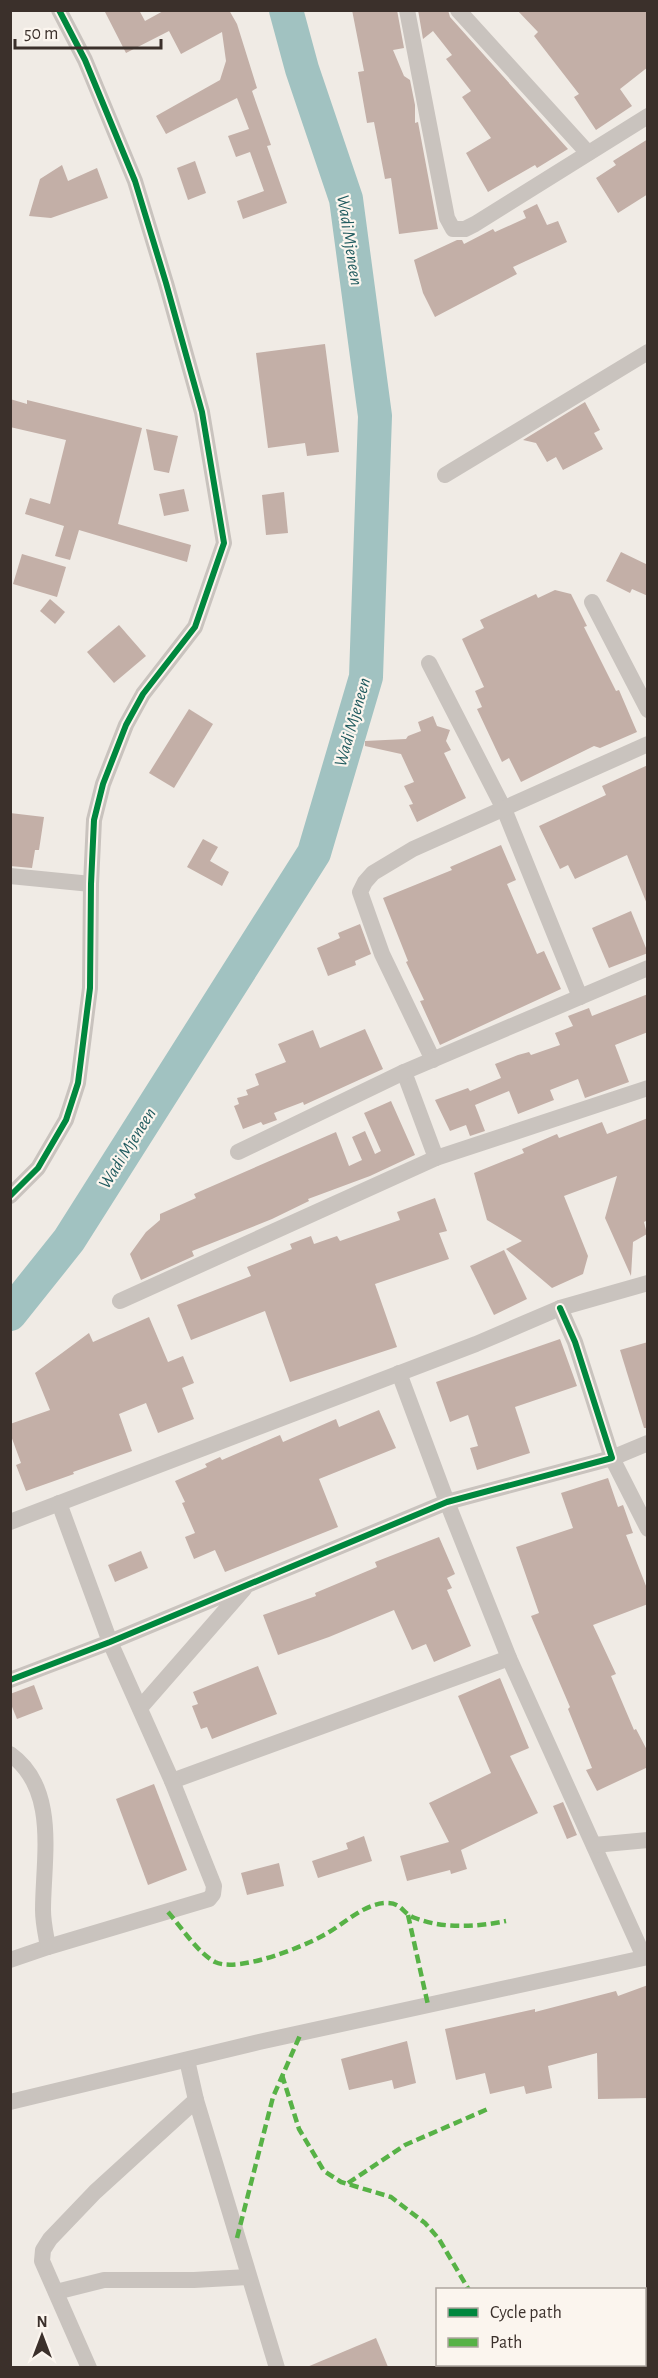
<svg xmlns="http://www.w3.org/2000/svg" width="658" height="2378" font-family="'Alegreya Sans',sans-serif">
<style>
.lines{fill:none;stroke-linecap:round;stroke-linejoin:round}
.river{stroke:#a1c2c1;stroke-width:34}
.building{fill:#c3afa7}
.minor{stroke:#c9c3be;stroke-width:16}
.quiet{stroke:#57b246;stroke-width:4.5;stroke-dasharray:9 4.5;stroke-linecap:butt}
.cycleway-casing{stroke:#fbf5ee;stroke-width:10}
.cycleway{stroke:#00873e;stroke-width:6}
.labels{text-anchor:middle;stroke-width:4.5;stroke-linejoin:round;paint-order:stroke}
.water-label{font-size:18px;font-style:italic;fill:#1f5a5e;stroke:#fbf5ee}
</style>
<rect width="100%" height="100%" fill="#f0ebe5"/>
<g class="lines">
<!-- river -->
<path class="river" d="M10,1314l59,-74 245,-387 52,-176 9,-261 -29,-217 -44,-130 -16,-59"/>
</g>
<!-- building -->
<g class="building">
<path d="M104,10h35l6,11 20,-11h64l8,14 20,64 -5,3 19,54 -4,1 20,57 -44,16 -6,-18 27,-10 -14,-39 -14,5 -8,-21 21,-7 -12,-31 -71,36 -10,-18 64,-36 6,-19 -4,-29 -41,22 -12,-23 -43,22z"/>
<path d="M352,10h45l7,38 -11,2 11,26 6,4 5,25v18l3,-1 20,107 -39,5 -8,-56 -6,1 -11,-57 -7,1 -9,-51 6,-1z"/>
<path d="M418,10h30l2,7 118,132 -31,19 -2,-3 -47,27 -22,-39 25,-15 -29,-41 9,-6 -25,-32 6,-4 -19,-24 -10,8z"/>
<path d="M517,10h131v57l-28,22 12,17 -36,24 -22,-33 5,-3 -45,-58 4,-4z"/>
<path d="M648,139v55l-30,19 -22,-35 20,-13 -3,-4z"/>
<path d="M195,161l11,32 -18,7 -11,-32z"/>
<path d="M62,165l6,16 29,-13 11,30 -57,20 -22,-2 11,-37z"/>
<path d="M537,204l10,21 11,-4 9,21 -54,25 4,7 -82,43 -12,-24 -9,-33 43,-20h5l2,4 29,-15 2,3 31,-14 -3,-7z"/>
<path d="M325,344l14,108 -32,4 -2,-13 -37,5 -12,-95z"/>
<path d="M10,399l17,5v-4l115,28 -24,96 73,21 -4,17 -108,-32 -9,30 -15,-4 9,-30 -39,-12 5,-16 20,6 16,-64 -56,-13z"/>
<path d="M585,402l15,28 -6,3 9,16 -40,21 -7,-13 -9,5 -11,-19 -13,-3z"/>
<path d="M146,429l32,7 -9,37 -15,-3z"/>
<path d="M184,489l5,22 -25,5 -5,-22z"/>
<path d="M284,492l4,41 -22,2 -4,-40z"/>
<path d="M621,552l27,13v31l-16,-7 -2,4 -24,-12z"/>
<path d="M22,554l44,13 -9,30 -44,-13z"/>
<path d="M555,590l16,4 16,32 -3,1 32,64 3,-1 18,42 -37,16 -6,-2 -73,36 -12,-24 -7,4 -25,-53 5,-2 -7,-16 9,-4 -22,-48 22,-11 -4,-8 56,-26 2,4z"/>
<path d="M50,599l15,13 -10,12 -15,-13z"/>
<path d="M119,625l27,31 -32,27 -27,-31z"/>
<path d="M189,709l24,15 -39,64 -25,-15z"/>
<path d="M433,716l4,10 13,4 -4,11 5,9 -7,3 22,45 -49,24 -8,-17 4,-1 -9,-18 10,-4 -13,-28 -36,-8v-5l41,-2 2,-3 13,-5 -3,-9z"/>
<path d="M648,765v139h-1l-20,-49 -52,24 -7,-14 -8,4 -21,-43 67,-31 -4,-9z"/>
<path d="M10,813l34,4 -5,33h-4l-3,18 -22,-2z"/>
<path d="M203,839l15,8 -8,14 19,11 -7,14 -35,-19z"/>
<path d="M501,845l15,35 -9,4 30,70 7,-3 17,38 -121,56 -20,-44 4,-1 -18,-38 2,-1 -25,-63 69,-28 -2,-3z"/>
<path d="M631,911l17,42 -39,15 -17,-40z"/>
<path d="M360,924l11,30 -16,7 1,4 -28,11 -11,-28 23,-10 -2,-5z"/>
<path d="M648,994v38l-33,13 14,37 -44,16 -7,-19 -28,11 4,10 -36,14 -9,-23 -34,14 10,26 -15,5 -4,-11 -16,6 -15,-31 33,-12 2,3 31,-13 -6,-14 23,-9 11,-3 2,3 29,-10 -5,-12 18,-7 -5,-10 21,-8 3,8z"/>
<path d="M365,1029l18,40 -79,36 -1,-3 -29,11 3,7 -14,5 -2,-3 -18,7 -9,-23 5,-2 -2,-6 11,-3 -2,-5 13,-5 -4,-11 31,-12 -8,-18 35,-14 7,18z"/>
<path d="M391,1101l24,54 -45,21 -62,23 1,2 -37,18 -80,32 2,5 -53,24 -11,-26 16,-22 14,-12v-6l36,-16 -2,-4 142,-62 13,34 13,-6 -10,-23 13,-6 10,23 6,-3 -17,-38z"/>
<path d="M648,1118v102l-4,2 3,12 -14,8 -2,34 -26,-58 12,-42 -53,20 24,60 -5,18 -31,14 -46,-39 16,-8 -35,-21 -13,-47 50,-20 -2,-4 35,-15 2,4 43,-16 5,12z"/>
<path d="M435,1198l12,33 -8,2 10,26 -74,25 22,63 -107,35 -25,-71 -74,29 -14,-35 74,-29 -4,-9 45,-18 -2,-5 21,-8 3,8 23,-8 3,5 60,-21 -3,-8z"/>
<path d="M504,1250l23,49 -33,16 -24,-49z"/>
<path d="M149,1317l19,45 15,-6 11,27 -12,5 12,31 -36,14 -12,-30 -27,11 13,37 -59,21 1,2 -48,17 -10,-26 5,-2 -11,-30v-9l40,-14 -15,-37 54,-40 4,9z"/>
<path d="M560,1339l17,47 -62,21 15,46 -53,17 -7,-22 8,-2 -10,-31 -18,7 -14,-40z"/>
<path d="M648,1342v86h-4l-24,-78z"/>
<path d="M379,1410l17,38 -77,31 19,48 -113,45 -10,-22 -21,9 -9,-22 10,-4 -13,-30 3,-1 -10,-21 32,-14 -2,-3 15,-7 2,3 58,-25 3,7 53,-23 3,8z"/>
<path d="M608,1478l10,29 5,-2 10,28 -7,2 22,56v13l-55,21 23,49 -5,2 23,54 2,-1 12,23v15l-51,24 -11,-21 6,-2 -24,-59 2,-2 -39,-91 8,-3 -23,-66 57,-19 -12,-35z"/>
<path d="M439,1537l16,37 -8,4 5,10 -5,2 24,56 -37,16 -8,-18 -14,6 -18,-40 -65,27 -51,18 -15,-40 53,-19 -1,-3 62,-26 -2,-5z"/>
<path d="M141,1551l7,17 -33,14 -7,-17z"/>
<path d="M258,1666l19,48 -65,25 -5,-12 -6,2 -9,-23 6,-2 -5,-12z"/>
<path d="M500,1678l29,70 -19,8 28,57 -77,37 6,19 -16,5 -1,-4 -43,11 -7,-25 49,-14 -20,-39 62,-30 -33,-77z"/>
<path d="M34,1685l9,24 -26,10 -7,-17v-8z"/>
<path d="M154,1784l33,86 -39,15 -32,-86z"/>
<path d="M563,1802l14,33 -10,4 -14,-33z"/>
<path d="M364,1836l8,25 -54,17 -6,-17 36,-12 -2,-6z"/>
<path d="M279,1863l5,23 -37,9 -6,-22z"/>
<path d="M648,1985v113l-50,1 -1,-46 -49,13 4,22 -26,6 -2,-8 -34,8 -5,-21 -29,7 -11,-51 90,-20v3l81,-21 2,5z"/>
<path d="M407,2041l9,42 -22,6 -2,-9 -43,10 -8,-31z"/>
<path d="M376,2338l12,29h-81z"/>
</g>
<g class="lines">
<!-- minor -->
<g class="minor">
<path d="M407,10l40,208 6,11h12l10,-5 173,-108"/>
<path d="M458,10l130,143"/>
<path d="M445,475l203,-123"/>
<path d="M592,602l56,108"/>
<path d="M429,663l75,146 76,188"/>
<path d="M10,876l81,8"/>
<path d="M433,1060l-51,-106 -22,-62 5,-10 8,-9 40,-24 235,-105"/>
<path d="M404,1072l32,86"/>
<path d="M238,1152l166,-80 244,-104"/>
<path d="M10,1196l28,-28 28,-48 12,-37 12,-95 1,-104 3,-64 9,-36 23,-59 17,-31 52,-67 29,-84 -22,-131 -36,-129 -31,-102 -50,-121 -26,-50"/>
<path d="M120,1301l316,-143 212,-70"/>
<path d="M399,1373l48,129 62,156 135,299"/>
<path d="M648,1443l-36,15 36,71"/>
<path d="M10,1522l466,-178 84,-36 88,-25"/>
<path d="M10,1680l100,-38 337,-140 165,-44 -37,-116 -15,-34"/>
<path d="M140,1708l104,-119"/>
<path d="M10,1754c49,35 33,105 33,156 0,13 3,25 5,37l-38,13"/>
<path d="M172,1781l337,-123"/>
<path d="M594,1845l54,-5"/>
<path d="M48,1947l161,-48 4,-5 1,-8 -42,-105 -62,-139 -51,-139"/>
<path d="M187,2060l9,40 81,268"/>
<path d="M10,2102l249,-60 389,-85"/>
<path d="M56,2292l48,-12h90l54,-3"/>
<path d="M89,2368l-47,-107 1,-11 7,-11 45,-47 101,-92"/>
</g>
<!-- quiet -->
<g class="quiet">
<path d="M168,1912c14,16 29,40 47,50 23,11 88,-15 109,-27 19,-10 38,-30 60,-32 19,-1 17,10 31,15 28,11 62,9 91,3"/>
<path d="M408,1915l20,90"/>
<path d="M282,2075l17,54 25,42 17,11 50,15 34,26 14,16 30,51"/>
<path d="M348,2183l57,-38 85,-37"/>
<path d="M237,2238l36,-141 28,-64"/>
<path d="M521,2364l3,4"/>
</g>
<defs>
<g id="cycleway">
<path d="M10,1196l28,-28 28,-48 12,-37 12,-95 1,-104 3,-64 9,-36 23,-59 17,-31 52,-67 29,-84 -22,-131 -36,-129 -31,-102 -50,-121 -26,-50"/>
<path d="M10,1680l100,-38 337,-140 165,-44 -37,-116 -15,-34"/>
</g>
</defs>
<!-- cycleway casing -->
<use href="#cycleway" class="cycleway-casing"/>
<!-- cycleway -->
<use href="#cycleway" class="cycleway"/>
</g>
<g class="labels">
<!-- water labels -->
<g class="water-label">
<text transform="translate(350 240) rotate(81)" y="6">Wadi Mjeneen</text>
<text transform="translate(352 722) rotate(-74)" y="6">Wadi Mjeneen</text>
<text transform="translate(127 1148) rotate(-58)" y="6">Wadi Mjeneen</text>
</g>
</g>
<!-- border -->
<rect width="658" height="2378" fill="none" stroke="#3b302b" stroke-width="24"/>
<!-- legend -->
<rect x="436" y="2288" width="210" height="78" fill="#fbf5ee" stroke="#aea6a0" stroke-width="1.5"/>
<rect x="448" y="2308" width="30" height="9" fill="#00873e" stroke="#aea6a0" stroke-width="1.5"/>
<text x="490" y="2318" font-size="18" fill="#3b302b">Cycle path</text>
<rect x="448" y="2338" width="30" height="9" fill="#57b246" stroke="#aea6a0" stroke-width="1.5"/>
<text x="490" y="2348" font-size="18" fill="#3b302b">Path</text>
<!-- north arrow -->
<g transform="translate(42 2336)" stroke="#fbf5ee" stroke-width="4.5" paint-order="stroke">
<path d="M0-4.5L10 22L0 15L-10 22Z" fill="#3b302b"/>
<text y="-9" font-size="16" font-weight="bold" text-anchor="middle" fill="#3b302b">N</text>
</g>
<!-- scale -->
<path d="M15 39v9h146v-9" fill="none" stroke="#3b302b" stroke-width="3"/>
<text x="24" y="39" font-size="18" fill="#3b302b" stroke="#fbf5ee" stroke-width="4.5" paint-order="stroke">50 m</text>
</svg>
